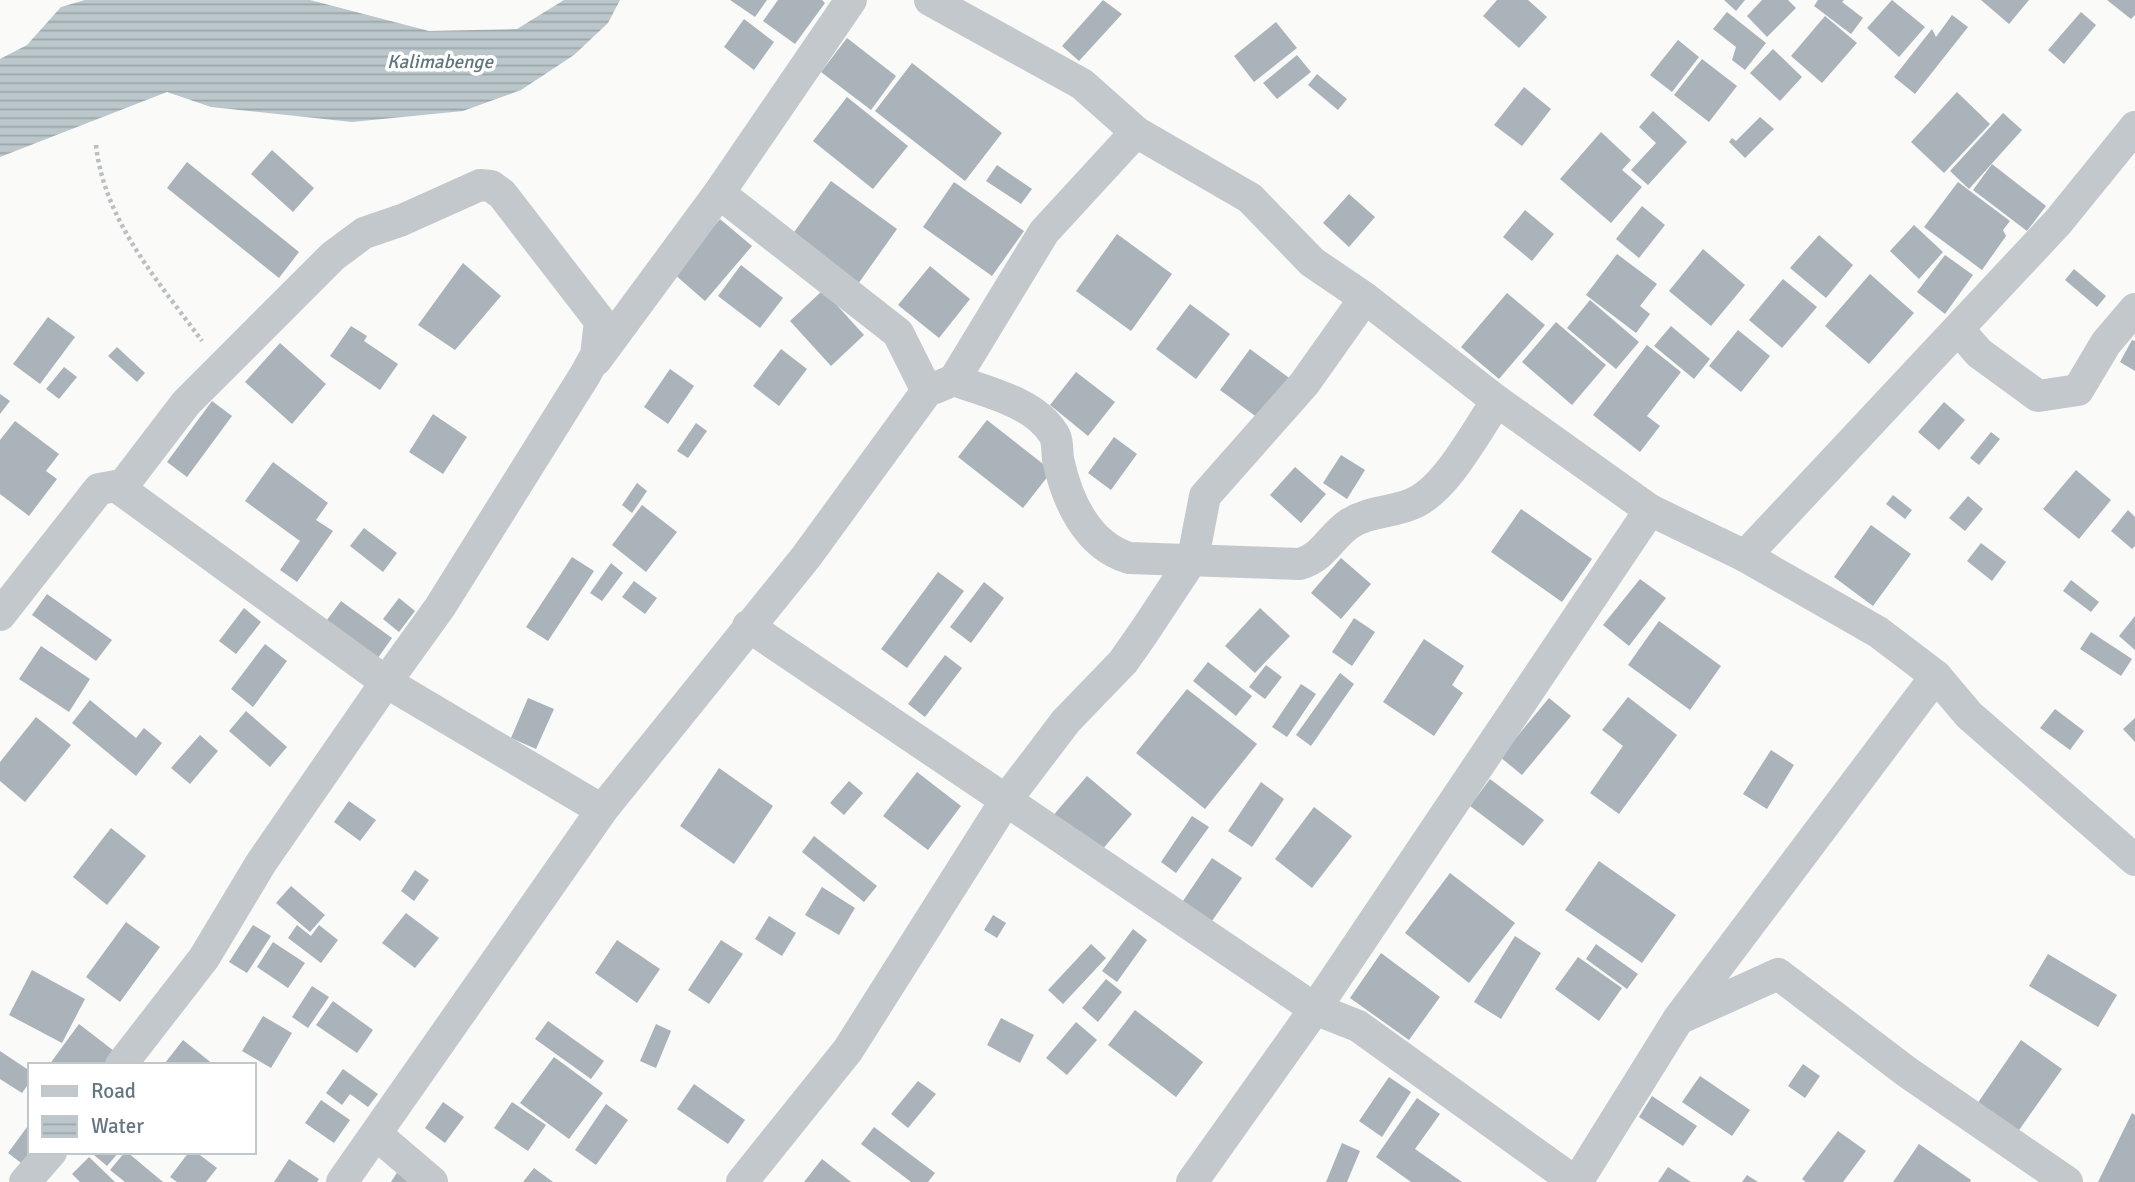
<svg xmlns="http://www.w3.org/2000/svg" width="2135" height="1182" font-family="Signika,sans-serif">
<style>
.water{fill:url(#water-rules)}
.building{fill:#aab3b9}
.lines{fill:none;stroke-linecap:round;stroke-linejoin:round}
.path{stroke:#bbbfc2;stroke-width:4.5;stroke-dasharray:3.5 3.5;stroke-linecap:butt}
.minor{stroke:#c3c8cc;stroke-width:32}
.labels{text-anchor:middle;stroke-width:7;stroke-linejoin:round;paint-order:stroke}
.water-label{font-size:19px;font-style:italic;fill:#60767c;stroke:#fff}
</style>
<defs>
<pattern id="water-rules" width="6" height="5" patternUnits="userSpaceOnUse" patternTransform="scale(1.75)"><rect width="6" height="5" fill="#bbc7cb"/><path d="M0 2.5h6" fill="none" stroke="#9ca6aa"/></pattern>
</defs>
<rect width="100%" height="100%" fill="#fafaf8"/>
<!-- water -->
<path class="water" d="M85,0h225l119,31 88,-2 47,-29h56l-12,23 -34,32 -53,35 -58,21 -111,11 -141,-15 -44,-15 -167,65v-98l27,-14 34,-38z"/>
<!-- building -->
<g class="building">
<path d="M730,0h37l-12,17z"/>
<path d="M778,0h44l3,3 -30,41 -32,-23z"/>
<path d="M1103,0l19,14 -43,47 -17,-15z"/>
<path d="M1497,0h31l19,17 -28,31 -36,-32z"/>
<path d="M1724,0h21l-9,11z"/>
<path d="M1762,0h26l8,8 -29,29 -20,-21z"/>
<path d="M1818,0h26l-2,2 21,16 -12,16 -37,-28z"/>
<path d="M1892,0l33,27 -26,30 -32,-29z"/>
<path d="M1981,0h48l-20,24z"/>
<path d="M2107,0h28v15l-4,4z"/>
<path d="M1727,12l39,31 -21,27 -13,-10 4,-13 -23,-18z"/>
<path d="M2081,12l15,13 -32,39 -16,-14z"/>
<path d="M1952,15l16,12 -53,67 -21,-17 38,-48 4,8z"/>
<path d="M1825,16l32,27 -35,40 -31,-27z"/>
<path d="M744,19l30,23 -20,28 -30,-23z"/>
<path d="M1276,22l21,26 -43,34 -20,-26z"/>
<path d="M847,38l49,38 -25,34 -50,-38z"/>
<path d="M1678,40l21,17 -27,35 -22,-17z"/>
<path d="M1773,49l29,28 -22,24 -30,-28z"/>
<path d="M1297,55l14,17 -34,27 -14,-16z"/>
<path d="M1702,59l35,27 -28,36 -35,-27z"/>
<path d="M912,63l90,70 -37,48 -90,-70z"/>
<path d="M1317,74l30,25 -9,11 -30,-25z"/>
<path d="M1524,87l27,22 -29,37 -28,-21z"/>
<path d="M1957,92l33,32 -46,49 -33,-31z"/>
<path d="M847,97l61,49 -35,43 -60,-48z"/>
<path d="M1653,111l34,31 -39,43 -17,-15 25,-27 -17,-16z"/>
<path d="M2003,113l19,17 -53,59 -19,-18z"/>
<path d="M1760,117l14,12 -29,29 -16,-16 3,-4 4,3z"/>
<path d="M1601,132l30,28 -9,10 20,17 -31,36 -51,-44z"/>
<path d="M272,150l42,38 -21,24 -42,-38z"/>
<path d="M187,162l112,90 -20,26 -112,-90z"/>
<path d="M1992,164l54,42 -19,25 -54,-41z"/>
<path d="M997,165l35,24 -11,15 -35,-23z"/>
<path d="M831,181l66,48 -39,55 -66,-49z"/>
<path d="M954,182l70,49 -32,45 -69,-49z"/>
<path d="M1958,182l52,39 -7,9 3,6 -24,34 -58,-43z"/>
<path d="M1349,194l26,23 -26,30 -26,-24z"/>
<path d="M1642,206l23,19 -26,33 -23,-19z"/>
<path d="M1525,210l29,24 -22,27 -29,-24z"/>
<path d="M720,219l32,27 -47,55 -31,-27z"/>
<path d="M1914,225l29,27 -24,27 -29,-28z"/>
<path d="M1117,234l55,40 -41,57 -55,-40z"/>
<path d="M1819,235l34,30 -27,33 -36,-30z"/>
<path d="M1703,249l42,36 -34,41 -42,-35z"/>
<path d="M1617,254l40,30 -17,22 10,8 -14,19 -50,-38z"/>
<path d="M1945,255l28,20 -28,39 -28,-22z"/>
<path d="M463,263l38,33 -46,54 -37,-25z"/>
<path d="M741,265l42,33 -23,30 -42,-32z"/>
<path d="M930,266l40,33 -31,39 -41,-33z"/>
<path d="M2074,269l32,27 -9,11 -32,-27z"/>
<path d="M1870,274l44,39 -45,51 -44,-38z"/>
<path d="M1783,279l34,28 -35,41 -33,-28z"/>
<path d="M823,290l41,45 -33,31 -41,-45z"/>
<path d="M1507,293l38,32 -46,54 -38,-32z"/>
<path d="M1590,300l49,42 -23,27 -49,-41z"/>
<path d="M1190,304l40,30 -34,45 -40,-30z"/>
<path d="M48,317l27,20 -35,47 -27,-20z"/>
<path d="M1556,322l50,43 -34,40 -50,-43z"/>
<path d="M351,326l16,10 -3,5 34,23 -18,26 -50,-34z"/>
<path d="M1671,326l39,33 -16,20 -40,-33z"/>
<path d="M1738,330l32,26 -29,36 -32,-26z"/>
<path d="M2132,340l3,1v30l-15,-9z"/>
<path d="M280,343l46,41 -34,40 -47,-42z"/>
<path d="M1647,345l34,27 -34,44 13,10 -20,26 -47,-37z"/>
<path d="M117,347l28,26 -8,9 -29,-26z"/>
<path d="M781,349l26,20 -28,37 -26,-20z"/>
<path d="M1250,349l42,31 -30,41 -42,-31z"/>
<path d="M64,367l13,10 -18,22 -13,-10z"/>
<path d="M670,369l24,17 -26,38 -24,-17z"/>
<path d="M1076,372l39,30 -27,34 -38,-31z"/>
<path d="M0,394l10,7 -10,13z"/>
<path d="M212,401l20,15 -45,61 -20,-15z"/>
<path d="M1944,402l21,18 -26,30 -21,-18z"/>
<path d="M433,414l34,23 -24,37 -34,-22z"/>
<path d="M987,420l65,51 -29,37 -65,-51z"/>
<path d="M15,421l44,33 -13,17 11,8 -28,37 -29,-22v-54z"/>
<path d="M696,423l11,8 -19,27 -11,-7z"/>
<path d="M1991,432l9,7 -21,26 -9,-7z"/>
<path d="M1114,437l23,17 -26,36 -23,-17z"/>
<path d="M1341,455l24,15 -18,29 -24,-16z"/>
<path d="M273,462l55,41 -12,17 17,11 -36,51 -17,-12 20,-29 -55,-40z"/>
<path d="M1295,467l31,27 -25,29 -31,-28z"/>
<path d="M2076,470l35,30 -32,39 -36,-30z"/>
<path d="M637,483l10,8 -15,22 -10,-8z"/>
<path d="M1893,495l19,15 -7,9 -19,-15z"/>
<path d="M1968,496l15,13 -18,22 -16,-13z"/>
<path d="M642,505l35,27 -31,40 -34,-27z"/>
<path d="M1521,509l71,50 -30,43 -71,-50z"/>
<path d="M2128,510l7,7v29l-3,3 -21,-18z"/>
<path d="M1871,525l40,29 -38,52 -39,-29z"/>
<path d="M364,528l33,25 -14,19 -33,-26z"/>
<path d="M1981,543l25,19 -14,19 -25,-20z"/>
<path d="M572,557l22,14 -46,70 -22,-14z"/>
<path d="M1341,558l30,26 -30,35 -30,-26z"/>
<path d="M611,563l12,10 -21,28 -12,-8z"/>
<path d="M938,572l26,19 -57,77 -26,-19z"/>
<path d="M1640,579l26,19 -37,48 -26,-21z"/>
<path d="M2071,580l28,22 -8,10 -28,-21z"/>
<path d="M634,581l23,17 -12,16 -23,-17z"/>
<path d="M984,582l20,16 -33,45 -21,-16z"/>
<path d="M47,594l65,46 -16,21 -64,-46z"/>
<path d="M399,598l16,13 -16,21 -16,-13z"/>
<path d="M341,601l51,37 -17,24 -51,-38z"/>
<path d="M244,608l17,14 -25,32 -17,-13z"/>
<path d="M1260,608l30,28 -35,37 -30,-27z"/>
<path d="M2135,616v34l-16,-14z"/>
<path d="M1354,618l21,14 -23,34 -20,-14z"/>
<path d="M1659,621l62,45 -31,44 -62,-45z"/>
<path d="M2091,632l41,27 -11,17 -41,-27z"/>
<path d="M1424,639l40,27 -12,19 11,8 -29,43 -51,-34z"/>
<path d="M265,644l22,17 -34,46 -22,-18z"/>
<path d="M41,646l49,33 -21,33 -50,-33z"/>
<path d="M945,655l17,13 -37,49 -17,-13z"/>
<path d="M1208,662l44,34 -16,20 -43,-35z"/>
<path d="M1266,665l16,12 -17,22 -16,-12z"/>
<path d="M1340,673l14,11 -43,62 -15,-11z"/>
<path d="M1301,684l15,10 -29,43 -15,-10z"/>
<path d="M1187,689l70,55 -52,65 -69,-56z"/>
<path d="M1628,697l49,38 -58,79 -29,-21 33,-47 -21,-16z"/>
<path d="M528,698l26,11 -18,40 -25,-11z"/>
<path d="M1549,698l22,18 -49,59 -22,-18z"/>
<path d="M90,700l46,38 8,-10 18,15 -26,33 -64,-53z"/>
<path d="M2055,709l29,22 -14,19 -30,-22z"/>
<path d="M246,711l41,36 -17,20 -41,-36z"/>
<path d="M36,717l35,28 -46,57 -25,-21v-19z"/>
<path d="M2135,718v24l-12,-13z"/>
<path d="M200,735l18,16 -28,33 -19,-16z"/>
<path d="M1771,750l23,15 -27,44 -24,-15z"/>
<path d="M719,768l54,38 -39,58 -54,-38z"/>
<path d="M917,772l44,34 -33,44 -45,-34z"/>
<path d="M1087,776l45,38 -35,42 -46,-38z"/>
<path d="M1490,779l54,41 -21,26 -53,-40z"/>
<path d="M849,781l14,12 -19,22 -14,-12z"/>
<path d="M1261,782l23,17 -32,48 -24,-16z"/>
<path d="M349,801l27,19 -16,21 -26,-19z"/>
<path d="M1314,807l38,29 -40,52 -37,-29z"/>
<path d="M1192,816l17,11 -33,46 -15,-11z"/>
<path d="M111,828l35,28 -39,49 -34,-28z"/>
<path d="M814,836l63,50 -13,16 -62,-50z"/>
<path d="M1212,858l30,20 -30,43 -29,-20z"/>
<path d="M1599,861l77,54 -34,48 -77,-53z"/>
<path d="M415,870l14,10 -15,21 -13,-10z"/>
<path d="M1450,873l65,50 -46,60 -64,-50z"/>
<path d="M291,886l34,29 -15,17 -34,-29z"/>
<path d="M822,887l33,21 -16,27 -34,-20z"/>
<path d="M406,913l33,25 -24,30 -33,-25z"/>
<path d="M993,915l13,8 -9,15 -13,-8z"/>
<path d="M769,916l27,17 -14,23 -27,-17z"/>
<path d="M126,922l34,25 -40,55 -34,-25z"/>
<path d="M253,925l18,11 -24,37 -18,-11z"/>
<path d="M297,925l14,11 8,-11 19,15 -17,23 -33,-25z"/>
<path d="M1133,929l14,11 -30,42 -15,-11z"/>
<path d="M1515,936l26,17 -40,66 -27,-17z"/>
<path d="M617,940l43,29 -23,34 -42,-30z"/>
<path d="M721,940l22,14 -34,50 -21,-14z"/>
<path d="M273,942l32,21 -17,25 -31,-21z"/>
<path d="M1091,944l15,14 -43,46 -15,-14z"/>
<path d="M1596,944l42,30 -11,15 -41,-30z"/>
<path d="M1381,953l59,44 -31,43 -59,-42z"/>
<path d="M2048,954l69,41 -19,32 -69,-41z"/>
<path d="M1578,957l44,31 -23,33 -44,-32z"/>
<path d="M32,970l53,29 -23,44 -53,-28z"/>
<path d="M1106,979l16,13 -24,30 -16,-14z"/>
<path d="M312,986l17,11 -21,31 -16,-11z"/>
<path d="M333,1001l40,29 -16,23 -41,-28z"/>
<path d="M1135,1010l68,52 -27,35 -68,-52z"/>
<path d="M263,1016l29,17 -21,35 -29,-17z"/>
<path d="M1001,1018l33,17 -14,28 -33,-18z"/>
<path d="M548,1021l56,40 -13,18 -56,-40z"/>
<path d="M1076,1022l21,18 -30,35 -21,-17z"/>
<path d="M79,1024l35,27 -10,14h-55z"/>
<path d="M656,1024l15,7 -15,37 -16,-7z"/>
<path d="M183,1040l31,25 -49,-2z"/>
<path d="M2021,1040l41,29 -45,64 -40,-29z"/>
<path d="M0,1051l30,20v11l-8,11 -22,-14z"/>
<path d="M554,1057l49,36 -34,46 -49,-36z"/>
<path d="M1803,1064l17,12 -15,22 -17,-12z"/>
<path d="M343,1069l35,25 -10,13 -18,-13 -8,11 -16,-12z"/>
<path d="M1700,1076l50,34 -18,26 -50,-34z"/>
<path d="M1389,1077l22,15 -29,45 -23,-16z"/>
<path d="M918,1081l18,13 -28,34 -17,-14z"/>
<path d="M694,1084l51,36 -17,24 -51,-35z"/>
<path d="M1652,1096l45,30 -14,20 -44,-29z"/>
<path d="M1417,1098l23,16 -25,35 47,33h-51l-35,-25z"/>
<path d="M321,1100l29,20 -16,23 -29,-20z"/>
<path d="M443,1102l21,15 -19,26 -20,-15z"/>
<path d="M512,1102l34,23 -18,26 -34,-23z"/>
<path d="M606,1104l22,16 -32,45 -21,-15z"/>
<path d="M2132,1113l3,2v67h-37z"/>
<path d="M30,1123v29h11l-12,17 -21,-16z"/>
<path d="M874,1127l61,46 -7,9h-17l-50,-38z"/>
<path d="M1838,1131l28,20 -23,31h-37l-4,-3z"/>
<path d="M1342,1143l18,8 -13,31h-21z"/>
<path d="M1919,1144l52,36 -1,2h-77z"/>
<path d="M96,1152h23l-12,14 -13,-11z"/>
<path d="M125,1152h2l36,30h-38l-15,-12z"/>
<path d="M189,1152h7l21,16 -11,14h-29l-7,-5z"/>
<path d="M89,1157l26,25h-35l-8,-8z"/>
<path d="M289,1159l30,20 -2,3h-43z"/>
<path d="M822,1159l29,23h-47z"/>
<path d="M1668,1167l23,15h-33z"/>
<path d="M534,1168l19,14h-30z"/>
<path d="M398,1171l14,11h-21z"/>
<path d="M1747,1175l11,7h-16z"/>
</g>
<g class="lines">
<!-- path -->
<path class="path" d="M96,145c8,76 63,137 106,196"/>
<!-- minor -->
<g class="minor">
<path d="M930,0l152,84 54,48 114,66 62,64 53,36 132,103 153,109 -335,499 -123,173"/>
<path d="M1959,330l20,23 59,43 40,-6 28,-47 29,-34"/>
<path d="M596,360l123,-167 132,-193"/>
<path d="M954,380c32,12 80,22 99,53 5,6 4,18 5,26 9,42 29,86 71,99l171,6c24,-7 30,-27 49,-40 21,-14 46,-11 67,-22 32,-16 60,-71 81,-101"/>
<path d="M935,388l19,-8 90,-148 92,-100"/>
<path d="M121,488l65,-85 147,-147 31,-23 38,-13 78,-35 11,1 11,8 98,127 -4,34 -11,20 -145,232 -54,75 216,128 -260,372"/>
<path d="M1650,510l95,46 133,76 58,44 33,39 166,145"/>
<path d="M1745,556l313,-334 77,-95"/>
<path d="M0,615l99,-126 17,-3 270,196 -125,181 -57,95 -83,107"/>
<path d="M748,626l567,383 43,17 217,156"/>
<path d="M602,810l204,-253 121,-166 -29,-58 -179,-140"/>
<path d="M1683,1017l95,-43 129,98 160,110"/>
<path d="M377,1135l55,47"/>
<path d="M25,1182l26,-30"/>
<path d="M742,1182l106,-132 158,-250 60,-79 57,-59 21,-30 49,-74 12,-62 99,-112 61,-86"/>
<path d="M1577,1182l102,-164 257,-342"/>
</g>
</g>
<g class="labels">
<!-- water labels -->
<g class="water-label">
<text x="440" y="68">Kalimabenge</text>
</g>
</g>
<!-- legend -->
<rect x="28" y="1063" width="228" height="91" fill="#ffffff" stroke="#c1c8cd" stroke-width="2"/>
<rect x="42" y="1086" width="35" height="10" fill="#c3c8cc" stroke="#c1c8cd" stroke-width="2"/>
<text x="91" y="1098" font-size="21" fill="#657683">Road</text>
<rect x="42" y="1116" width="35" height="21" fill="url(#water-rules)" stroke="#c1c8cd" stroke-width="2"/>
<text x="91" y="1133" font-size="21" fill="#657683">Water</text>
</svg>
